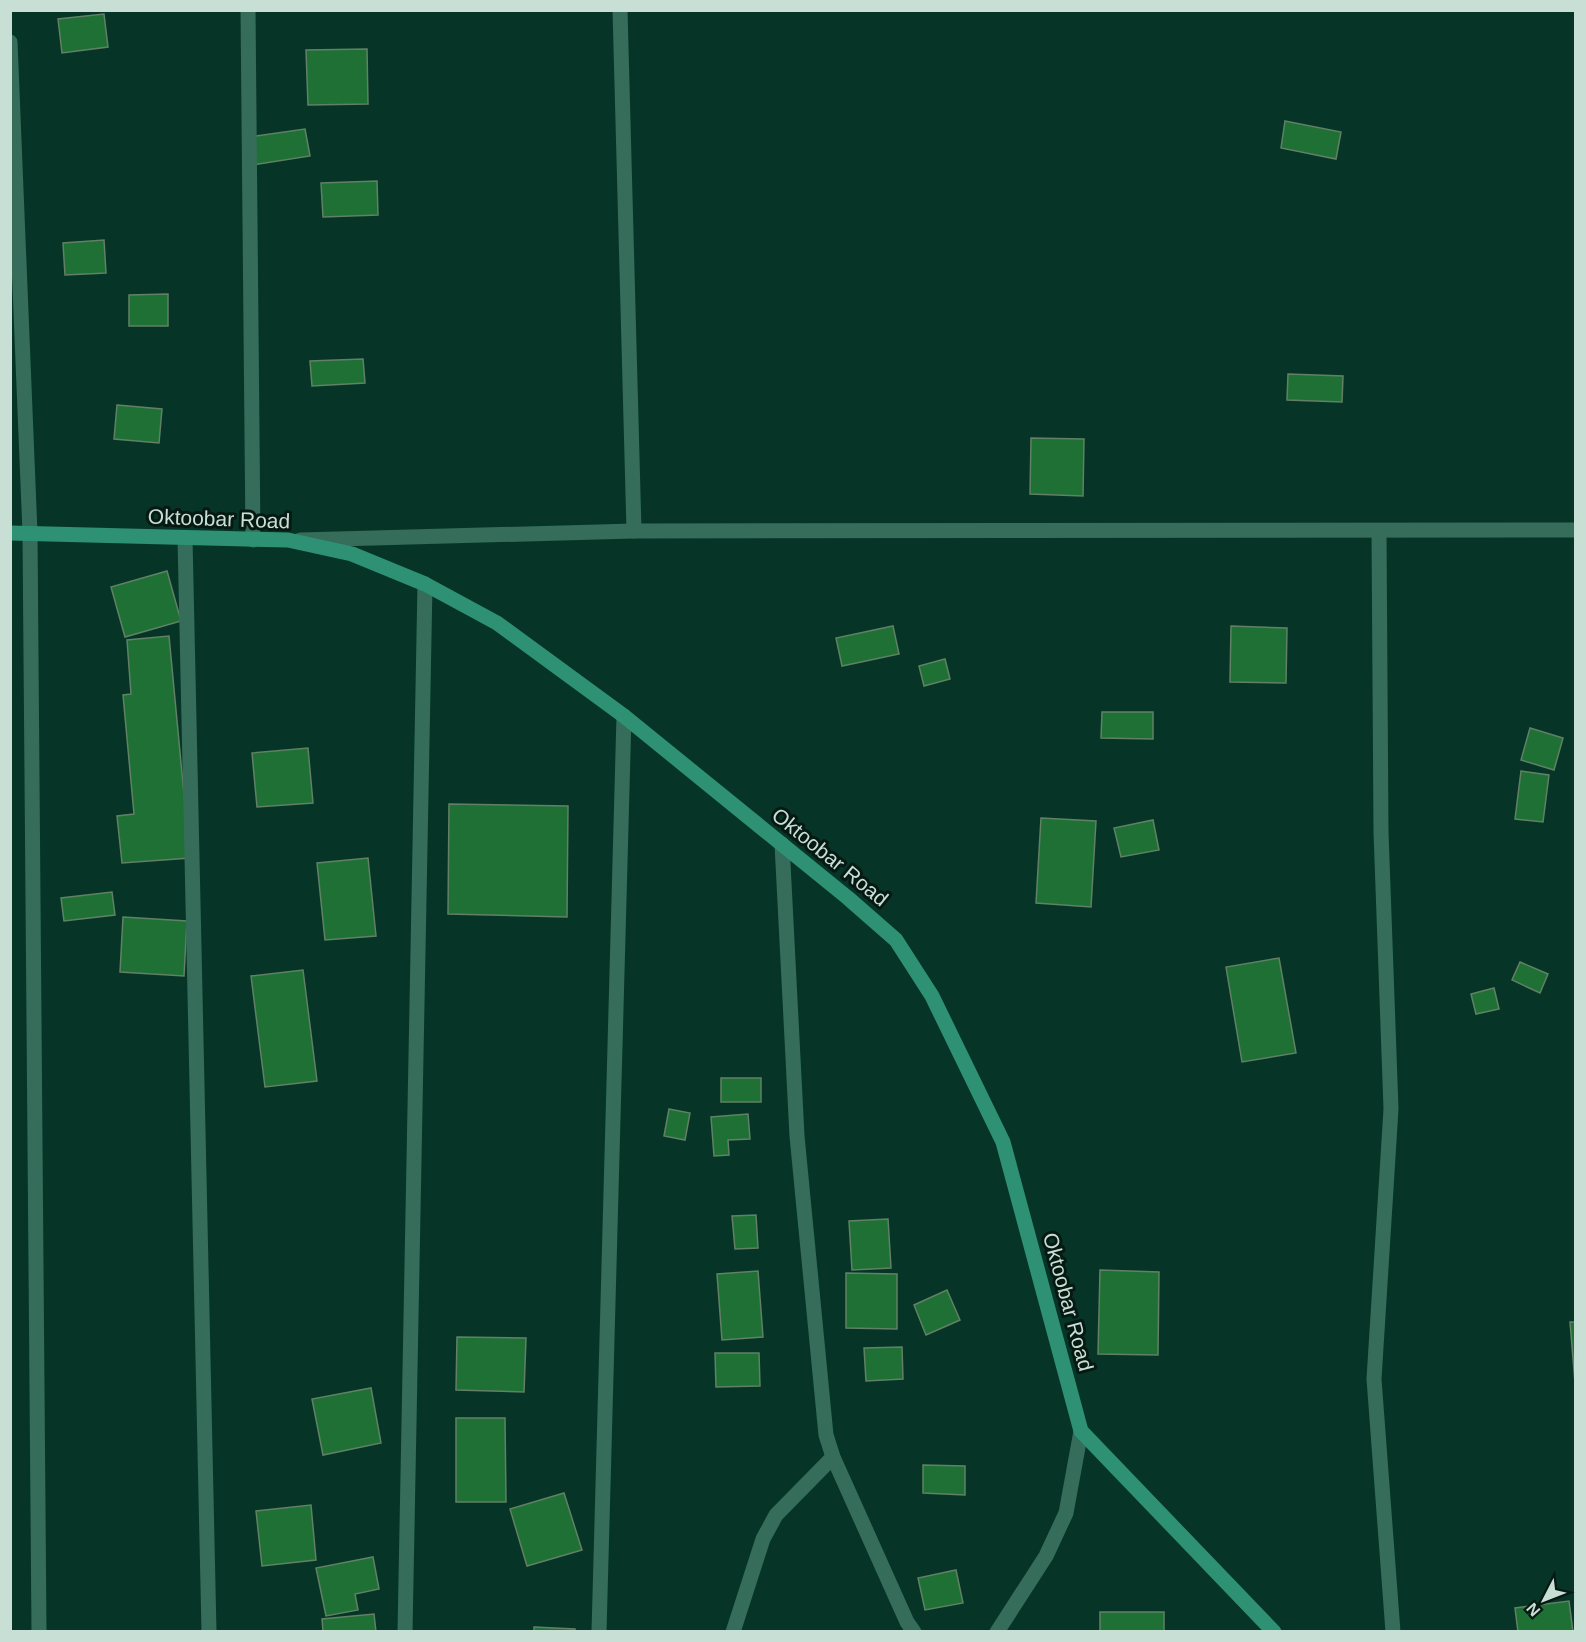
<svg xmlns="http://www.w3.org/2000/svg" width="1586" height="1642" font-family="Helvetica,sans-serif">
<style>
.building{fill:#1e7035;stroke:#618065;stroke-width:1.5}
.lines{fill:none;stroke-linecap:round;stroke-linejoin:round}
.street{stroke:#356d5a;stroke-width:15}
.secondary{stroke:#2e9173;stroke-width:15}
.labels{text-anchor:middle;stroke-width:6;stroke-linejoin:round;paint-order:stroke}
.street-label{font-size:21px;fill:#c8dfd5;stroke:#071913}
</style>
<rect width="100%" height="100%" fill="#063528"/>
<!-- building -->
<g class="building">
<path d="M104,14l4,33 -46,6 -4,-34z"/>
<path d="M367,49l1,55 -60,1 -2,-55z"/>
<path d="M1285,121l56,11 -5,27 -55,-11z"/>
<path d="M305,129l5,27 -57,9 -4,-28z"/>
<path d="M377,181l1,34 -55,2 -2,-34z"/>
<path d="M104,240l2,33 -41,2 -2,-32z"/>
<path d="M168,294v32h-39v-31z"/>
<path d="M363,359l2,24 -53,3 -2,-25z"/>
<path d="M1288,374l55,2 -1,26 -55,-2z"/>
<path d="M117,405l45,4 -3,34 -45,-4z"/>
<path d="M1031,438l53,1 -1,57 -53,-2z"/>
<path d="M167,571l14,50 -56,16 -14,-50z"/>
<path d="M893,626l6,28 -57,12 -6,-28z"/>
<path d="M1231,626l56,2 -1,55 -56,-1z"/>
<path d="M169,636l21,222 -68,5 -5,-47 17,-2 -11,-119 8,-1 -4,-54z"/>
<path d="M945,659l5,20 -26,7 -5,-20z"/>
<path d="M1102,712h51v27l-52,-1z"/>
<path d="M1530,728l33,10 -9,32 -33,-10z"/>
<path d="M308,748l5,55 -56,4 -5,-54z"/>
<path d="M1521,771l28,4 -6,47 -28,-3z"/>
<path d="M449,804l119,2 -1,111 -119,-3z"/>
<path d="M1041,818l55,3 -5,86 -55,-4z"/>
<path d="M1153,820l6,30 -38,7 -7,-29z"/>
<path d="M368,858l8,78 -51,4 -8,-77z"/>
<path d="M112,892l3,23 -51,6 -3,-23z"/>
<path d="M123,917l64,4 -3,55 -64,-4z"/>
<path d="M1279,958l17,95 -54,9 -16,-95z"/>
<path d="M1520,962l28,12 -8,19 -28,-13z"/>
<path d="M303,970l14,111 -52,6 -14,-111z"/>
<path d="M1494,988l5,21 -23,5 -5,-20z"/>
<rect x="721" y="1078" width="40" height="24"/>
<path d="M669,1109l21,4 -5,27 -21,-4z"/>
<path d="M748,1114l2,25 -22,1 1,15 -15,1 -3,-39z"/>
<path d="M756,1215l2,33 -23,1 -3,-33z"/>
<path d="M888,1219l3,49 -39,2 -3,-49z"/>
<path d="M1100,1270l59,2 -1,83 -60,-1z"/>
<path d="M758,1271l5,66 -41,3 -5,-66z"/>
<path d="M846,1273l51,1v55l-51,-1z"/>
<path d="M947,1290l13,30 -34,15 -12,-30z"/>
<path d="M1570,1322h6v61h-1z"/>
<path d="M457,1337l69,1 -2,54 -68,-2z"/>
<path d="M902,1347l1,32 -37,2 -2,-33z"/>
<path d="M715,1353h44l1,33 -44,1z"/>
<path d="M371,1388l10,55 -58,12 -11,-56z"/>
<path d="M456,1418h49l1,84h-50z"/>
<path d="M923,1465l42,1v29l-42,-2z"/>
<path d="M564,1493l18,57 -55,16 -17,-57z"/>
<path d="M311,1505l5,55 -54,6 -6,-55z"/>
<path d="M373,1557l6,32 -24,5 3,16 -32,6 -10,-48z"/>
<path d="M956,1570l7,33 -38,7 -7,-32z"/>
<path d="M1569,1601l4,31h-55l-3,-24z"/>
<rect x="1100" y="1612" width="64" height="20"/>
<path d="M374,1614l2,18h-53l-1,-13z"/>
<path d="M534,1627l41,2v3h-41z"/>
</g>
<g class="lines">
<!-- street -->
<g class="street">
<path d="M248,10l5,530"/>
<path d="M620,10l14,521"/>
<path d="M10,42l20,491 9,1099"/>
<path d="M1379,531l2,301 10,277 -17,270 19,253"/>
<path d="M185,538l24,1094"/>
<path d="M300,540l334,-9 942,-1"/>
<path d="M782,844l15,292 29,299 7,22 74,165 7,10"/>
<path d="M405,1632l20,-1048"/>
<path d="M599,1632l25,-916"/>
<path d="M733,1632l30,-93 13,-24 57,-58"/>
<path d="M997,1632l49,-76 20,-43 15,-82"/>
</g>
<!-- secondary -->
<path class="secondary" d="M10,533l278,7 64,14 73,30 72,39 127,93 224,182 48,42 36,56 71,146 78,289 193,201"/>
</g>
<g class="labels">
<!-- street labels -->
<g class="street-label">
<text transform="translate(219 519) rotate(2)" y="7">Oktoobar Road</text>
<text transform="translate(830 857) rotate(39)" y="7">Oktoobar Road</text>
<text transform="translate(1068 1302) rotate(75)" y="7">Oktoobar Road</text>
</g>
</g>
<!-- border -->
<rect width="1586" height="1642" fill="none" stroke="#c8dfd5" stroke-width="24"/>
<!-- north arrow -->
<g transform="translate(1544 1600) rotate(228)" stroke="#071913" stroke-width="4.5" paint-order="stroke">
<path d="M0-4.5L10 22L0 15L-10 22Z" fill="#c8dfd5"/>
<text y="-9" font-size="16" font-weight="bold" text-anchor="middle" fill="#c8dfd5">N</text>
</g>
</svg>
